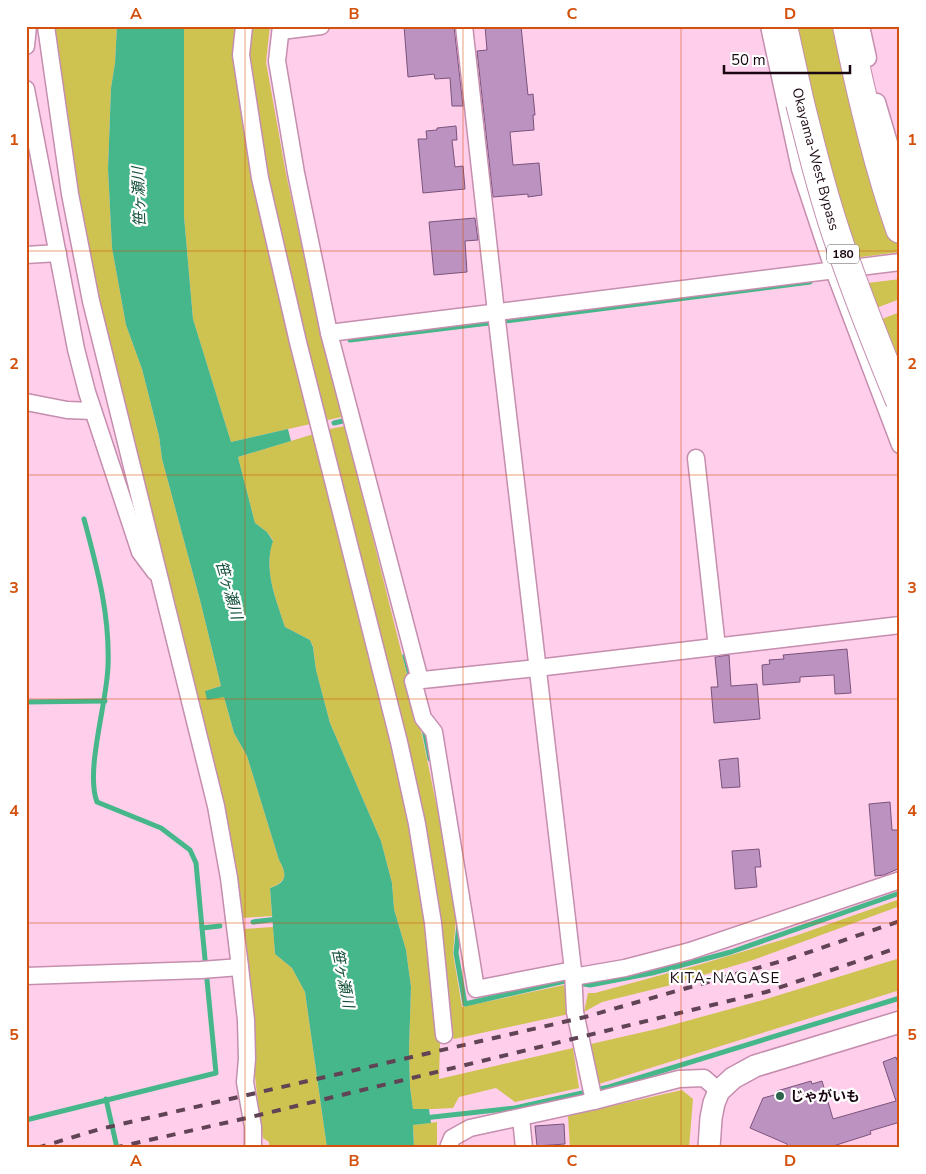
<svg xmlns="http://www.w3.org/2000/svg" width="926" height="1174" font-family="'Nunito Sans','Noto Sans JP',sans-serif">
<style>
.green{fill:#cec351}
.water{fill:#46b78a}
.lines{fill:none;stroke-linecap:round;stroke-linejoin:round}
.stream{stroke:#46b78a;stroke-width:5}
.building{fill:#bc92c0;stroke:#7a537d}
.minor-casing{stroke:#c58dae;stroke-width:19}
.tertiary-casing{stroke:#c58dae;stroke-width:24}
.trunk-casing{stroke:#c58dae;stroke-width:30}
.minor{stroke:#fff;stroke-width:16}
.tertiary{stroke:#fff;stroke-width:21}
.trunk{stroke:#fff;stroke-width:28}
.rail{stroke:#604354;stroke-width:4;stroke-dasharray:9 9;stroke-linecap:butt}
.trunk-bridge-casing{stroke:#c58dae;stroke-width:30;stroke-linecap:butt}
.trunk-bridge{stroke:#fff;stroke-width:28}
.grid{fill:none;stroke:#d3510d;stroke-width:1;stroke-opacity:0.55}
.poi-dot{fill:#2c644c;stroke:#fff;stroke-width:2}
.labels{text-anchor:middle;stroke-width:4.5;stroke-linejoin:round;paint-order:stroke}
.shield{fill:#fff;stroke:#5e5159;stroke-width:1}
.shield-label{font-size:12px;font-weight:bold;fill:#190612}
.street-label{font-size:14px;fill:#190612;stroke:#fff}
.poi-label{font-size:14px;font-weight:bold;fill:#190612;stroke:#fff;text-anchor:start}
.water-label{font-size:15px;font-style:italic;fill:#114f38;stroke:#fff}
.neighbourhood-label{font-size:15px;letter-spacing:1px;fill:#190612;stroke:#fff}
.neatline{fill:none;stroke:#d3510d;stroke-width:2}
.grid-label{font-size:16px;text-anchor:middle;font-weight:bold;fill:#d3510d}
</style>
<rect width="100%" height="100%" fill="#ffceea"/>
<!-- green -->
<g class="green">
<path d="M50,26h67l-2,37 -4,25 -3,81 4,79 14,77 16,44 17,67 3,23 38,141 21,86 -16,5 19,6 10,36 13,23 32,104c9,15 7,22 -9,28l2,28 -30,2 -147,-619z"/>
<path d="M184,26h56l-3,29 78,368 -84,19 -38,-123 -9,-103z"/>
<path d="M247,26h23l-4,36 20,112 36,164 20,79 -19,4 -60,-244 -18,-123z"/>
<path d="M795,26h41l64,181v45l-62,8z"/>
<path d="M900,279v20l-45,17 -11,-30z"/>
<path d="M900,312v121l-41,-105z"/>
<path d="M345,426l77,309 18,87 16,96 -3,35 9,54 102,-22 5,29 -115,25 -7,-10 -10,-106 -112,-493z"/>
<path d="M317,433l79,310 33,182 11,119 -1,35 134,-31 6,40 -64,14 -19,-14 -37,9 -6,11 -40,2 -3,-23 -1,-37 2,-63 -5,-37 -12,-41 -2,-26 -11,-42 -51,-118 -14,-53 -3,-24 -3,-6 -25,-13c-9,-28 -22,-57 -12,-87l-6,-8 -12,-9 -17,-66z"/>
<path d="M900,899v7l-147,54 -86,26 -65,16 -18,10 4,-19h7l103,-28 97,-29z"/>
<path d="M273,927l2,27 17,14 13,24 22,156h-58v-6l-6,-4c-11,-69 -14,-139 -20,-209z"/>
<path d="M900,958v32l-301,94 -8,-40 70,-16 102,-28z"/>
<path d="M682,1090l11,9 -4,49h-119l-2,-32z"/>
<path d="M437,1122v26h-23l-1,-23z"/>
</g>
<!-- water -->
<path class="water" d="M117,26h67v190l9,103 38,123 57,-13 3,12 -53,16 17,66 12,9 6,9c-10,29 3,58 12,86l25,13 3,7 3,23 14,53 51,118 11,42 2,26 12,41 5,37 -2,63 1,37 3,22h16l2,14 -18,2 1,23h-87l-22,-156 -13,-24 -17,-14 -5,-66c16,-5 18,-13 9,-28l-32,-104 -13,-23 -10,-36 -17,3 -2,-9 16,-5 -21,-86 -38,-141 -3,-23 -17,-67 -16,-44 -14,-77 -4,-79 3,-81 4,-25z"/>
<g class="lines">
<!-- stream -->
<g class="stream">
<path d="M505,321l305,-39"/>
<path d="M350,340l139,-17"/>
<path d="M334,423l13,-3v-2"/>
<path d="M84,519c13,49 26,95 24,147 -1,37 -23,105 -11,136l64,26 29,22 6,13 6,65 18,-2"/>
<path d="M405,656l6,23"/>
<path d="M26,702l79,-1"/>
<path d="M424,729l6,30"/>
<path d="M253,922l25,-3"/>
<path d="M459,923l-3,30 9,51 100,-23 25,4 62,-12 79,-21 169,-59"/>
<path d="M106,1099l11,49"/>
<path d="M424,1118l91,-10 94,-21 291,-89"/>
<path d="M26,1120l190,-47 -14,-145"/>
</g>
</g>
<!-- building -->
<g class="building">
<path d="M404,26h50l9,80h-11l-2,-28 -15,1 -1,-5 -26,3z"/>
<path d="M485,26h36l7,69 5,-1 2,21h-2l1,15 -24,2 3,33 26,-2 3,32 -14,2v-3l-35,3 -16,-146 10,-1z"/>
<path d="M456,126l1,14h-5l3,27 8,-1 2,23 -42,4 -5,-54h9l-1,-8 11,-1v-2z"/>
<path d="M475,218l3,22 -13,1 2,31 -33,3 -5,-53z"/>
<path d="M847,649l4,44 -16,1 -1,-19 -34,2v5l-37,3 -1,-20 8,-1 -1,-4 15,-1 -1,-4z"/>
<path d="M729,655l2,31 26,-2 3,35 -46,4 -3,-36h7l-3,-30z"/>
<path d="M738,758l2,29 -18,1 -3,-28z"/>
<path d="M890,802l2,28h8v38l-16,7 -9,1 -6,-72z"/>
<path d="M759,849l2,18h-6l2,20 -22,2 -3,-38z"/>
<path d="M896,1057l4,12v53l-30,9 1,3 -44,14h-39l-1,-4 -37,-16 13,-30 15,-4 -1,-3 34,-10 1,3 10,-3 11,38 63,-18 -13,-39z"/>
<path d="M564,1124l1,20 -28,2 -2,-20z"/>
</g>
<g class="lines">
<defs>
<g id="minor">
<path d="M46,26l24,168 21,107 125,505 13,72 11,89 6,53 1,39 -2,23 8,45v21"/>
<path d="M244,26l-3,29 19,123 38,164 101,400 18,82 16,99 11,112"/>
<path d="M281,26l-4,35 19,112 33,160 91,347"/>
<path d="M464,26l32,286 77,658 2,42 19,89"/>
<path d="M769,26l31,143 34,102 66,174"/>
<path d="M861,26l7,32"/>
<path d="M281,31l40,-5"/>
<path d="M26,46l2,-20"/>
<path d="M26,89l50,260 11,43 53,160 15,20"/>
<path d="M877,102l23,78"/>
<path d="M26,255l32,-2"/>
<path d="M329,333l571,-71"/>
<path d="M26,402l41,8 26,1"/>
<path d="M696,458l21,189"/>
<path d="M573,970l-97,19 -42,-257 -11,-14 -10,-37 124,-13 363,-43"/>
<path d="M26,976l175,-6 39,-3"/>
<path d="M573,977l52,-9 65,-17 210,-71"/>
<path d="M521,1118l3,30"/>
<path d="M448,1148l4,-10 18,-10 124,-27 85,-22 25,-1 15,13"/>
</g>
<path id="tertiary" d="M709,1148l2,-30 3,-15 5,-12 14,-13 22,-12 145,-44"/>
<g id="trunk">
<path d="M783,26l17,77"/>
<path d="M847,26c14,69 30,137 53,203"/>
</g>
</defs>
<!-- minor casing -->
<use href="#minor" class="minor-casing"/>
<!-- tertiary casing -->
<use href="#tertiary" class="tertiary-casing"/>
<!-- trunk casing -->
<use href="#trunk" class="trunk-casing"/>
<!-- minor -->
<use href="#minor" class="minor"/>
<!-- tertiary -->
<use href="#tertiary" class="tertiary"/>
<!-- trunk -->
<use href="#trunk" class="trunk"/>
<!-- rail -->
<g class="rail">
<path d="M37,1148l63,-19 485,-112 204,-58 111,-38"/>
<path d="M114,1148l137,-31 515,-125 134,-45"/>
</g>
<defs>
<path id="trunk-bridge" d="M800,103c12,48 24,96 40,142 18,53 39,105 60,156"/>
</defs>
<!-- trunk-bridge casing -->
<use href="#trunk-bridge" class="trunk-bridge-casing"/>
<!-- trunk-bridge -->
<use href="#trunk-bridge" class="trunk-bridge"/>
</g>
<!-- grid -->
<path class="grid" d="M245,26v1122M463,26v1122M681,26v1122M26,251h874M26,475h874M26,699h874M26,923h874"/>
<!-- markers -->
<circle class="poi-dot" cx="780" cy="1096" r="5"/>
<g class="labels">
<!-- shield labels -->
<rect class="shield" x="827" y="244.5" width="32" height="19" rx="4"/>
<g class="shield-label">
<text x="843" y="258">180</text>
</g>
<!-- street labels -->
<g class="street-label">
<text transform="translate(816 159) rotate(75)" y="5">Okayama-West Bypass</text>
</g>
<!-- poi labels -->
<g class="poi-label">
<text x="790" y="1101">じゃがいも</text>
</g>
<!-- water labels -->
<g class="water-label">
<text transform="translate(139 197) rotate(-92)" y="5">笹ヶ瀬川</text>
<text transform="translate(229 590) rotate(74)" y="5">笹ヶ瀬川</text>
<text transform="translate(343 978) rotate(79)" y="5">笹ヶ瀬川</text>
</g>
<!-- neighbourhood labels -->
<g class="neighbourhood-label">
<text x="725" y="983">KITA-NAGASE</text>
</g>
</g>
<!-- border -->
<rect width="926" height="1174" fill="none" stroke="#ffffff" stroke-width="55"/>
<!-- scale -->
<path d="M724 65v8h126v-8" fill="none" stroke="#190612" stroke-width="2.5"/>
<text x="731" y="65" font-size="15" fill="#190612" stroke="#ffffff" stroke-width="4" paint-order="stroke">50 m</text>
<rect x="28" y="28" width="870" height="1118" class="neatline"/>
<g class="grid-label">
<text x="136" y="19">A</text>
<text x="354" y="19">B</text>
<text x="572" y="19">C</text>
<text x="790" y="19">D</text>
<text x="14" y="145">1</text>
<text x="912" y="145">1</text>
<text x="14" y="369">2</text>
<text x="912" y="369">2</text>
<text x="14" y="593">3</text>
<text x="912" y="593">3</text>
<text x="14" y="816">4</text>
<text x="912" y="816">4</text>
<text x="14" y="1040">5</text>
<text x="912" y="1040">5</text>
<text x="136" y="1166">A</text>
<text x="354" y="1166">B</text>
<text x="572" y="1166">C</text>
<text x="790" y="1166">D</text>
</g>
</svg>
